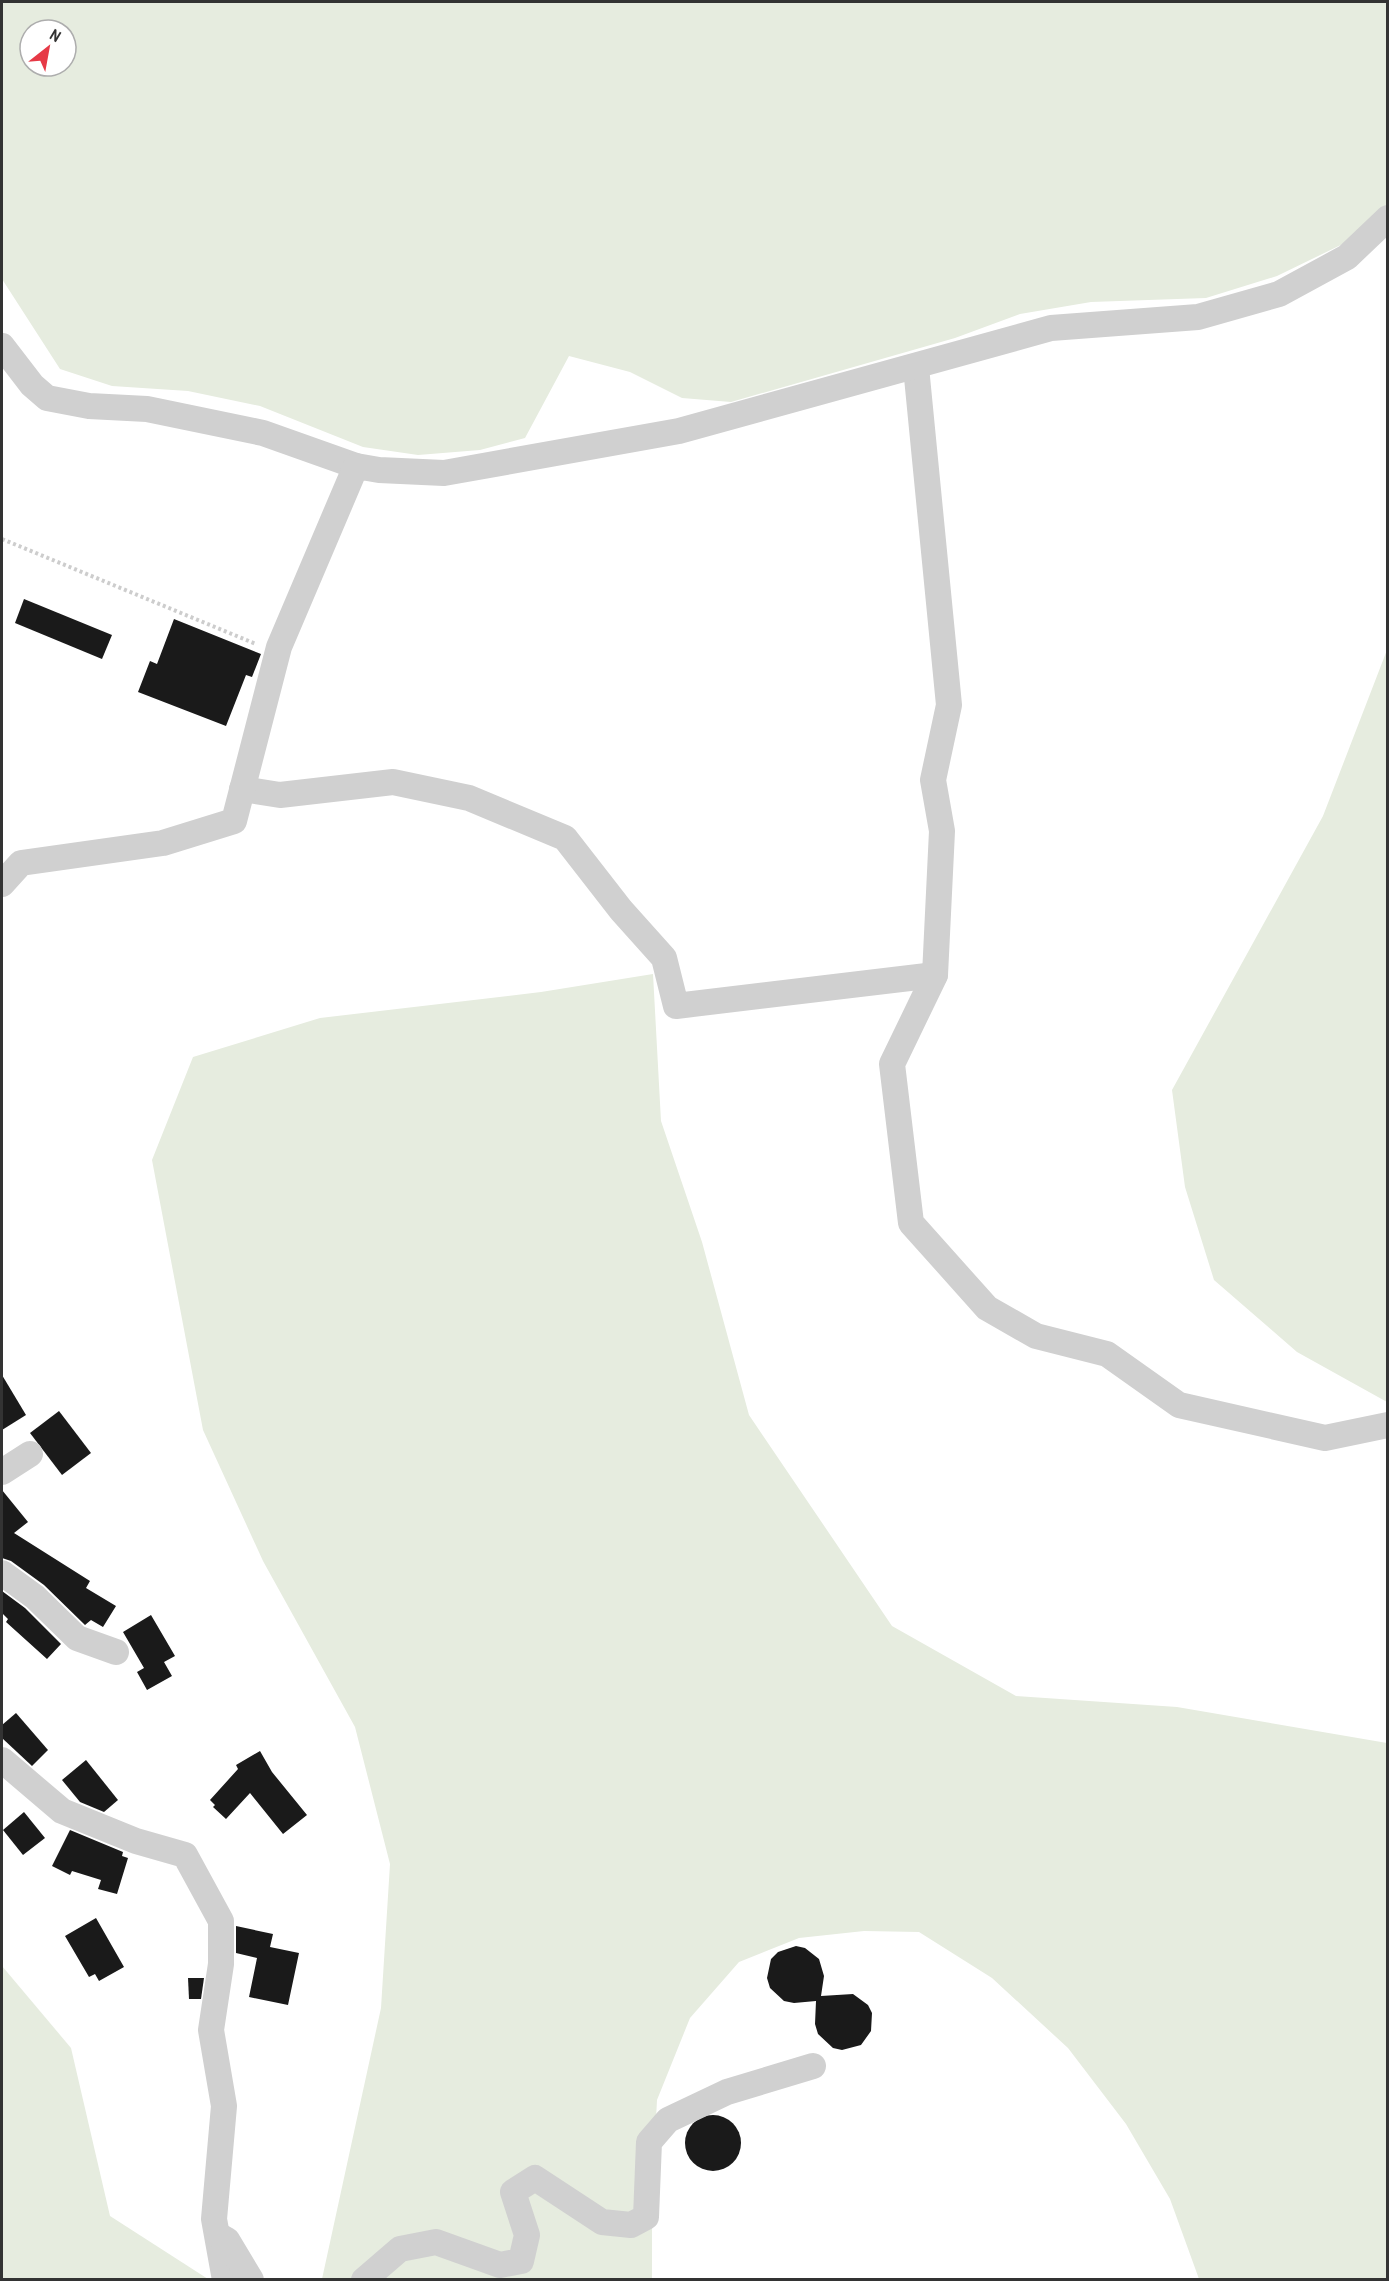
<svg xmlns="http://www.w3.org/2000/svg" width="1389" height="2281" font-family="'Archivo Narrow',sans-serif">
<style>
.green{fill:#e6ecdf;fill-rule:evenodd}
.building{fill:#1a1a1a}
.lines{fill:none;stroke-linecap:round;stroke-linejoin:round}
.path{stroke:#cdcdcd;stroke-width:4;stroke-dasharray:3 3;stroke-linecap:butt}
.minor{stroke:#d0d0d0;stroke-width:26}
</style>
<rect width="100%" height="100%" fill="#fff"/>
<!-- green -->
<g class="green">
<path d="M2,2h1385v204l-38,35 -72,35 -71,22 -115,4 -71,12 -65,24 -224,64 -49,-4 -52,-26 -61,-16 -44,82 -45,12 -62,5 -55,-8 -103,-41 -72,-15 -76,-5 -52,-17 -58,-90zM30,30h36v36h-36z"/>
<path d="M1387,650v752l-90,-50 -83,-72 -29,-93 -13,-97 151,-274z"/>
<path d="M653,974l8,147 41,121 47,173 143,211 124,70 161,11 210,36v536h-188l-29,-80 -44,-75 -58,-76 -76,-70 -73,-46 -55,-1 -65,7 -60,24 -49,56 -33,82 -5,95v84h-330l59,-271 9,-144 -35,-137 -92,-166 -60,-131 -51,-270 41,-103 127,-39 221,-26z"/>
<path d="M2,1966l69,82 39,168 98,63h-206z"/>
</g>
<!-- building -->
<g class="building">
<path d="M24,599l88,36 -10,24 -87,-36z"/>
<path d="M174,619l87,35 -9,23 -6,-2 -20,51 -88,-34 12,-31 7,3z"/>
<path d="M2,1375l24,40 -24,15z"/>
<path d="M59,1411l32,42 -29,22 -32,-42z"/>
<path d="M2,1490l26,32 -14,11 76,48 -4,7 30,18 -13,21 -12,-7 -6,5 -41,-40 -33,-24 -9,-3z"/>
<path d="M2,1591l23,17 36,36 -14,15 -41,-37 2,-3 -6,-6z"/>
<path d="M151,1615l24,41 -11,6 8,14 -25,14 -10,-18 7,-4 -21,-36z"/>
<path d="M16,1713l32,37 -16,16 -30,-28v-13z"/>
<path d="M260,1751l12,21 35,43 -24,19 -33,-41 -24,26 -13,-12 2,-2 -5,-5 28,-31 -2,-4z"/>
<path d="M86,1760l32,40 -14,12 -24,-10 -18,-22z"/>
<path d="M24,1812l21,26 -22,17 -20,-25z"/>
<path d="M70,1830l53,22 -1,4 6,2 -11,36 -19,-5 3,-9 -29,-9 -2,4 -18,-9z"/>
<path d="M96,1918l28,49 -25,14 -4,-7 -6,3 -24,-41z"/>
<path d="M236,1926l37,8 -3,13 29,6 -11,52 -39,-8 8,-39 -21,-5z"/>
<path d="M796,1946l9,2 14,11 5,17 -3,20 32,-2 15,11 4,8 -1,18 -10,14 -19,5 -9,-2 -15,-14 -3,-10 1,-23 -22,2 -10,-2 -14,-13 -3,-10 4,-19 7,-7z"/>
<path d="M188,1978h16l-3,21h-12z"/>
<circle cx="713" cy="2143" r="28"/>
</g>
<g class="lines">
<!-- path -->
<path class="path" d="M2,539l254,105"/>
<!-- minor -->
<g class="minor">
<path d="M2,346l30,39 15,13 42,8 58,3 116,24 93,33"/>
<path d="M916,367l33,338 -16,75 9,51 -7,144 -43,89 19,159 76,85 49,28 71,18 72,51 146,33 63,-13"/>
<path d="M242,789l38,6 113,-13 76,16 96,40 56,72 43,48 12,48 259,-31"/>
<path d="M2,884l19,-21 142,-20 71,-22 45,-174 77,-181 23,4 65,3 235,-42 372,-103 147,-11 81,-23 68,-37 41,-39"/>
<path d="M2,1472l28,-18"/>
<path d="M2,1573l33,24 42,41 39,14"/>
<path d="M2,1760l60,51 74,30 49,14 36,66v43l-10,66 13,76 -10,113 11,61"/>
<path d="M218,2235l9,5 24,40"/>
<path d="M364,2280l36,-31 36,-7 64,23 21,-4 6,-26 -14,-43 22,-14 67,44 29,3 15,-8 3,-75 19,-22 59,-28 86,-26"/>
</g>
</g>
<!-- border -->
<rect width="1389" height="2281" fill="none" stroke="#333333" stroke-width="6"/>
<!-- north arrow -->
<g transform="translate(48 48) rotate(31)"><circle r="28" fill="#ffffff" stroke="#adadad" stroke-width="1.5"/>
<path d="M0-4.5L10 22L0 15L-10 22Z" fill="#e63946"/>
<text y="-9" font-size="16" font-weight="bold" text-anchor="middle" fill="#333333">N</text>
</g>
</svg>
